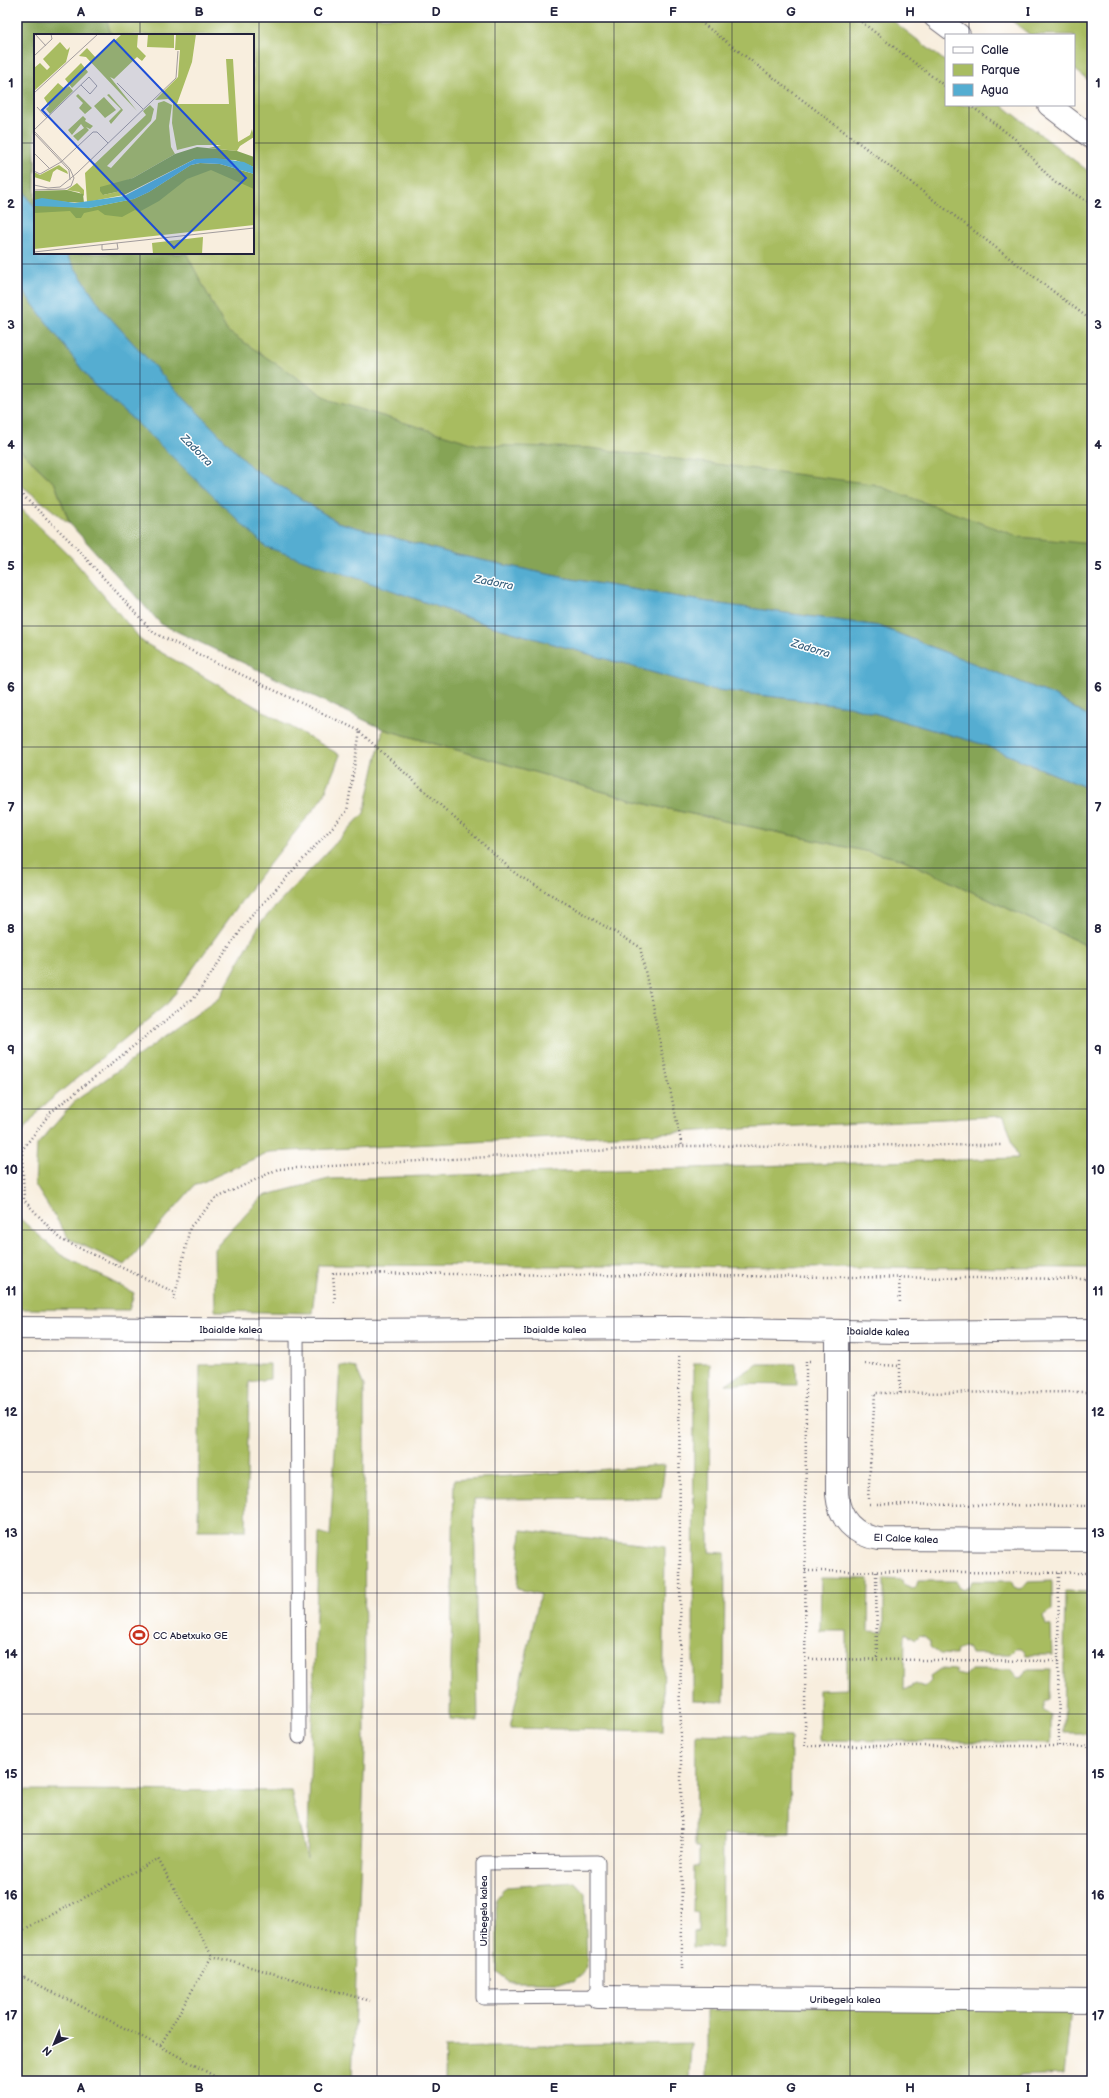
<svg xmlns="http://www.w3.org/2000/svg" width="1109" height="2098" font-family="'Balsamiq Sans',sans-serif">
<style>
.green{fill:#a8bc61;stroke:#656f4e}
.forest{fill:#86a457;stroke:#546349}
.water{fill:#54add1;stroke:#3b6886}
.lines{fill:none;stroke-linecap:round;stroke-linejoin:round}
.service-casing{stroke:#6d6974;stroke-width:15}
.minor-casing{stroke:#6d6974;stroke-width:24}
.secondary-casing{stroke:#6d6974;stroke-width:24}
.path{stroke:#6d6974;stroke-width:2.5;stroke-dasharray:1 3;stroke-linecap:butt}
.service{stroke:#fff;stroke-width:13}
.minor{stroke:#fff;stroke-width:22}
.secondary{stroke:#fff;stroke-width:22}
.grid{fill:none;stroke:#22223b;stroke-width:1;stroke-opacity:0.55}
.labels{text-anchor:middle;stroke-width:3;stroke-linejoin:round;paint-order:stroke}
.street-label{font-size:10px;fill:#22223b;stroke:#fff}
.poi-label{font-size:10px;fill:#22223b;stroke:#fff;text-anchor:start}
.water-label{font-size:11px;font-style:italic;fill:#38617e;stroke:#fff}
.inset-road{fill:none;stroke:#a29c9d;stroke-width:1}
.view{fill:#1d4ed8;fill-opacity:0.15;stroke:#1d4ed8;stroke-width:2}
.inset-edge{fill:none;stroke:#22223b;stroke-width:2}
.neatline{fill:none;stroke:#22223b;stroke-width:1.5}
.grid-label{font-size:13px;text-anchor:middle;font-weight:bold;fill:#22223b}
</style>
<rect width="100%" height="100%" fill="#fff"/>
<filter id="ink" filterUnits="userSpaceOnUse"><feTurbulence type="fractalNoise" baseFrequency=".025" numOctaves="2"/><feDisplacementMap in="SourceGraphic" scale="8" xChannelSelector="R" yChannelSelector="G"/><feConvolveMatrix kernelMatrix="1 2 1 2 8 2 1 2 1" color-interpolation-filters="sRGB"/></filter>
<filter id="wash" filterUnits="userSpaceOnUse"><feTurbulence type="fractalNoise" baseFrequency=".012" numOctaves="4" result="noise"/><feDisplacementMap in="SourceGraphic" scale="16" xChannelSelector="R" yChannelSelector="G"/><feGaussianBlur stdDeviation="0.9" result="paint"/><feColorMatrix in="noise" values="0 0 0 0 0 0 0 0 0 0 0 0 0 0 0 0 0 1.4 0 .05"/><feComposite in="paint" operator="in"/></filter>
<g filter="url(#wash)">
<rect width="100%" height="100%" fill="#f8eede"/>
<!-- green -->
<g class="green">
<path d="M17,17h871l58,45v43h56l90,69v545l-39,-24 -487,-117 -501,-325h188v-218h-218v173l-18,-27z"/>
<path d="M1007,17h85v66l-18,-14v-34h-44z"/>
<path d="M17,447l38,37 15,40 -53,-42z"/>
<path d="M17,505l54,52 72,85 197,113 -17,43 -65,80 -89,124 -127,105 -25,32z"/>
<path d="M383,729l267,76 252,54 190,89v320l-774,-3 -6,48 -97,-2 -1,-62 49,-53 66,-17 689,-21 -14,-42 -735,36 -75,34 -69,79 -56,-26 -34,-54 2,-40 38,-44 144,-103 42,-76 103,-109z"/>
<path d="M17,1216l44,39 73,38 -5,17 -112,-1z"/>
<path d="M694,1363h16l-1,189 16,1 -1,149 -31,-1z"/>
<path d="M270,1364v15l-21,3 -3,148h-48l2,-165z"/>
<path d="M758,1364h38l1,21 -71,-1z"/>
<path d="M340,1365l16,3 8,18 1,365 -13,330h-335v-291l274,1 16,68 12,-327 11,4z"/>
<path d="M665,1465l-4,33 -187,1 4,223 -28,-3 4,-239z"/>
<path d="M521,1530l144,17 -2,184 -153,-3 30,-134 -23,-5z"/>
<path d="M821,1578l48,1 -1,52 16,1v-53l18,1 1,4 9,4 4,-1 2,-6h38l2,5 5,3 7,-3 2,-5h39l3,6 5,2 4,-1 5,-6 24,-1v29l-9,6 3,9 5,1 1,29h-26c-2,-6 -4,-8 -10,-7l-6,6h-39l-2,-5 -5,-2 -8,3 -1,5 -15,-1 -10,-7v-6l-6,-5 -4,-1 -4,4 -11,-6 -1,57 12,-6 8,4 7,-7 -1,-5 10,-7 15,1 1,4 9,2 6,-6h39l7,8 5,-1 4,-7h25l-1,29 -5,2 -2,9 8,6v27l-232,-3v-50l28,-1v-58h-27z"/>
<path d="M1065,1591l27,1v141h-29z"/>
<path d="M696,1734l95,3 -1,97h-67l-1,113h-29v-15l5,-1v-18l-5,-1 1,-46h5v-19h-4z"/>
<path d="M575,1882l10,11 2,75 -13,14h-65l-12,-9 -1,-74 10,-12z"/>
<path d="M1072,2000l-8,75 -45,2 -1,4h-311v-71z"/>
<path d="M691,2043l-2,38h-245l1,-33z"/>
</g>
<!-- forest -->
<g class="forest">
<path d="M17,17h89l5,18h-76v173l-18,-27z"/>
<path d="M65,253h121l41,78 103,69 148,45 111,3 284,36 147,53 72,7v175l-39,-24 -174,-69 -159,-22 -154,-26 -113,-24 -116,-32 -85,-54 -80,-82 -69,-76z"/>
<path d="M17,283l76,101 43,38 258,169 94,34 222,64 139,17 133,38 110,46v158l-190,-89 -252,-54 -267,-76 -222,-105 -91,-100 -15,-40 -38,-37z"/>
</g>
<!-- water -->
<path class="water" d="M17,181l18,27v45h30l38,57 69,76 80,82 85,54 116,32 113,24 154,26 159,22 174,69 39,24v71l-110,-46 -133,-38 -139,-17 -222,-64 -94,-34 -128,-44 -130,-125 -43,-38 -76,-101z"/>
</g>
<g filter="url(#ink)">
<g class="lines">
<defs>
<g id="service">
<path d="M297,1330l2,407"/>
<path d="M598,1862v135l-115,1v-135z"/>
</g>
<g id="minor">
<path d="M17,1328l319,2 343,-2 222,4 191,-2"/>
<path d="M837,1331v163c2,25 17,41 42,45l213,1"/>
<path d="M598,1997l494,4"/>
</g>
<g id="secondary">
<path d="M935,17l24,18"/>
<path d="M1049,105l43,33"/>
</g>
</defs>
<!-- service casing -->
<use href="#service" class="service-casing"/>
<!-- minor casing -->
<use href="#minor" class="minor-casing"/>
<!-- secondary casing -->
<use href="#secondary" class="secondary-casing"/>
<!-- path -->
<g class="path">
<path d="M694,17l398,304"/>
<path d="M855,17l91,70"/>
<path d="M970,105l45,34 39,43 38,22"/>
<path d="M17,490l51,49 86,94 206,98 -13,80 -99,109 -53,77 -144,115 -29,38 2,50 36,39 114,53"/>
<path d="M360,732l156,142 124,73 42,199"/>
<path d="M899,1277l1,27"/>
<path d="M174,1300l16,-73 25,-28 63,-30 404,-23 320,-1"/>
<path d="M335,1302l-2,-29 759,6"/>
<path d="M679,1356l3,613"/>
<path d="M810,1361h-4l-1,385h254"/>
<path d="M865,1364l35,2"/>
<path d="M900,1393v-34"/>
<path d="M868,1499l7,-106 217,-1"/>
<path d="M869,1504l223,2"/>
<path d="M805,1571l287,2"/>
<path d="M876,1572l1,87"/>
<path d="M805,1659l253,2 1,-88"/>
<path d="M1058,1661l1,85 33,1"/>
<path d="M17,1933l141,-74 54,97 -52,90"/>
<path d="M212,1956l158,45"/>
<path d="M17,1974l143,72 63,35"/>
</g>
<!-- service -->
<use href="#service" class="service"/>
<!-- minor -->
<use href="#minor" class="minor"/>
<!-- secondary -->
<use href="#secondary" class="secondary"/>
</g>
</g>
<!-- grid -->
<path class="grid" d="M140,17v18M259,17v2064M377,17v2064M495,17v2064M614,17v2064M732,17v2064M850,17v2064M969,17v18M969,105v1976M17,143h18M253,143h839M140,253v1828M17,264h1075M17,384h1075M17,505h1075M17,626h1075M17,747h1075M17,868h1075M17,989h1075M17,1109h1075M17,1230h1075M17,1351h1075M17,1472h1075M17,1593h1075M17,1714h1075M17,1834h1075M17,1955h1075"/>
<!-- icons -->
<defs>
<symbol id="stadium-ring" viewBox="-11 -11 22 22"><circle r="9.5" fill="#fff" stroke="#c8321e" stroke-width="1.5"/><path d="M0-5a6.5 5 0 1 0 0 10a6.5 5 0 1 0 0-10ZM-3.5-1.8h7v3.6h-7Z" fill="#c8321e"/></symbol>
</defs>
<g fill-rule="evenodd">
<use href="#stadium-ring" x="128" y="1624" width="22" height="22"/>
</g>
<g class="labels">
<!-- street labels -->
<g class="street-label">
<text x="231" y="1333">Ibaialde kalea</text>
<text x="555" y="1333">Ibaialde kalea</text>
<text transform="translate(878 1331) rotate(1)" y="4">Ibaialde kalea</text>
<text transform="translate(906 1538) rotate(2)" y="4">El Calce kalea</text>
<text transform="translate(483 1911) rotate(-90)" y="4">Uribegela kalea</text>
<text x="845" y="2003">Uribegela kalea</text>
</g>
<!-- poi labels -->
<g class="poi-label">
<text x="153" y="1639">CC Abetxuko GE</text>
</g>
<!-- water labels -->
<g class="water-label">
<text transform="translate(197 450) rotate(45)" y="4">Zadorra</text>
<text transform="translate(494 582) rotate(11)" y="4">Zadorra</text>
<text transform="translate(811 648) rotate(17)" y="4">Zadorra</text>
</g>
</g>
<!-- overview -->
<g transform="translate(34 34)">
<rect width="220" height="220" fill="#f8eede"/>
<path d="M88,0h16l-1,13 9,9 -4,5 -5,-4 -23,22 -4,-2 27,34 -51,-54 -7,-1 8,-8 9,10zM114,0h26v14l-27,-1zM142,0h20l-4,28 -15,42h52l-3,-45h7l5,83 12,-7 2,-6 2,8 -14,9 -3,5 -28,-3 12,-3h-24l-20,5 -5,-27 1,-20 -5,-4 -13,1 23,-23 2,-27h-5zM26,8l7,8 3,-3 -4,15 -32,29v-23l6,-5 7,7 3,-3 -7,-8zM47,29l7,9 -16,16 -7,-9zM24,49l7,6 4,-3 4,5 -23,23 -4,-5 3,-3 -5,-8zM44,60l14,14 -7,6 -6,-6 4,-5 -7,-7zM75,60l14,16 -12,14 -2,-3 12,-12 -14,-14zM70,63l12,13 -11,8 -11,-12zM130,67l8,4 -3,21 2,21 4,7 -42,24 -19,7 -11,10 18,-4 3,4 -37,7 -2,-29 61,-58 -3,-4 7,-6 4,4 -3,12 -44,45 4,2 45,-49 2,-16zM49,82l3,3 -1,2 8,5 -3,3 -4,-2 3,3 -11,11 -5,-5 11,-8 -3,-4 -9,11 -4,-5zM25,131l8,6 1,3 -11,-5 -4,3 -3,10 -16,-5v-5l6,3zM157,131l63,9v51l-220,24v-43l55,2 45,-9 15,-7zM43,149l7,7v6l-5,-4 -12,-2zM169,203l-1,17h-49l-1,-11z" fill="#a8bc61"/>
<path d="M163,113l40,4 17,6v10l-19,-7 -40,-1 -71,36 -3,-4 -18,4 -3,-4v-4l33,-9 42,-24zM166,129l20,1 34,10v15l-43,-19 -24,9 -28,22 -20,11 -4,-2 -13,7 -17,-2 -7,-5 -14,3 -3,5h-5l-6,-7 -36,2v-7l5,-1 50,3 45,-9 15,-7 42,-27zM33,156l16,4 1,9 -50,-3v-9z" fill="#86a457"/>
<path d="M182,124l28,4 10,5v7l-34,-10 -20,-1 -9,2 -42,27 -15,7 -45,9 -55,-2v-6l8,-2 33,5 49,-7 71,-37z" fill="#54add1"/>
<path class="inset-road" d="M1,0l11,12M0,22l18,-17 -1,-5M83,49l26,26M0,59l64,-59M3,73l10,11M0,96l55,-53 8,9 -7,8 -9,-9M0,97l36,38 4,9 -3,8 -6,3 -31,1M0,99l35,37 1,10M0,119l15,15M0,137l6,3 21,-12 32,-30h4l11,11M0,151l14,3 12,-1 17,-14 99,-95 2,-27M68,211v5l16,-1 -1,-6M0,218l220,-24"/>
<path class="view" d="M80,6l132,138 -72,70 -132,-138z"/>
<rect width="220" height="220" class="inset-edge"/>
</g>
<!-- margin -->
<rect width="1109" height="2098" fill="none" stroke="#fff" stroke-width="44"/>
<!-- legend -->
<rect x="945" y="34" width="130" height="72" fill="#ffffff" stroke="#a7a7b1"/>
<rect x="953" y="47" width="20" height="6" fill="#ffffff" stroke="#a7a7b1"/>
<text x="981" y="54" font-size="12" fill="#22223b">Calle</text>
<rect x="953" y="64" width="20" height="12" fill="#a8bc61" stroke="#a7a7b1"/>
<text x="981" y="74" font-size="12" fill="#22223b">Parque</text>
<rect x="953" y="84" width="20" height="12" fill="#54add1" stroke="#a7a7b1"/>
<text x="981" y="94" font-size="12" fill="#22223b">Agua</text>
<!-- north arrow -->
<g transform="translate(54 2044) rotate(224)" stroke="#ffffff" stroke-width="3" paint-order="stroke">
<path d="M0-3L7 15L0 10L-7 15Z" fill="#22223b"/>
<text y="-6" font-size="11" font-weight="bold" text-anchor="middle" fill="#22223b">N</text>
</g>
<rect x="22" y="22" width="1065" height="2054" class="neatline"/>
<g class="grid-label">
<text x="81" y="16">A</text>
<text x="199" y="16">B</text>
<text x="318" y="16">C</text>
<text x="436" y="16">D</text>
<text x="554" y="16">E</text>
<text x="673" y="16">F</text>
<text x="791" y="16">G</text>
<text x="910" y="16">H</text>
<text x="1028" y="16">I</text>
<text x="11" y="87">1</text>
<text x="1098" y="87">1</text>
<text x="11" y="208">2</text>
<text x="1098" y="208">2</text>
<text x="11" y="329">3</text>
<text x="1098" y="329">3</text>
<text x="11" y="449">4</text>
<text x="1098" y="449">4</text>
<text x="11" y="570">5</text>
<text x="1098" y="570">5</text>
<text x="11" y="691">6</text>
<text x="1098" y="691">6</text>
<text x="11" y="812">7</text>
<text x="1098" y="812">7</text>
<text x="11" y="933">8</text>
<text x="1098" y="933">8</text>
<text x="11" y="1054">9</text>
<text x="1098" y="1054">9</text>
<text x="11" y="1174">10</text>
<text x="1098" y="1174">10</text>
<text x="11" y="1295">11</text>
<text x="1098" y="1295">11</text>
<text x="11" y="1416">12</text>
<text x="1098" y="1416">12</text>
<text x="11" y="1537">13</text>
<text x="1098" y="1537">13</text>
<text x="11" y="1658">14</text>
<text x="1098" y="1658">14</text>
<text x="11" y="1778">15</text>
<text x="1098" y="1778">15</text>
<text x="11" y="1899">16</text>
<text x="1098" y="1899">16</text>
<text x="11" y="2020">17</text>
<text x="1098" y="2020">17</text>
<text x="81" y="2092">A</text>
<text x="199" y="2092">B</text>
<text x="318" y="2092">C</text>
<text x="436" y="2092">D</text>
<text x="554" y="2092">E</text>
<text x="673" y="2092">F</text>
<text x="791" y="2092">G</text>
<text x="910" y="2092">H</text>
<text x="1028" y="2092">I</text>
</g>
</svg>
